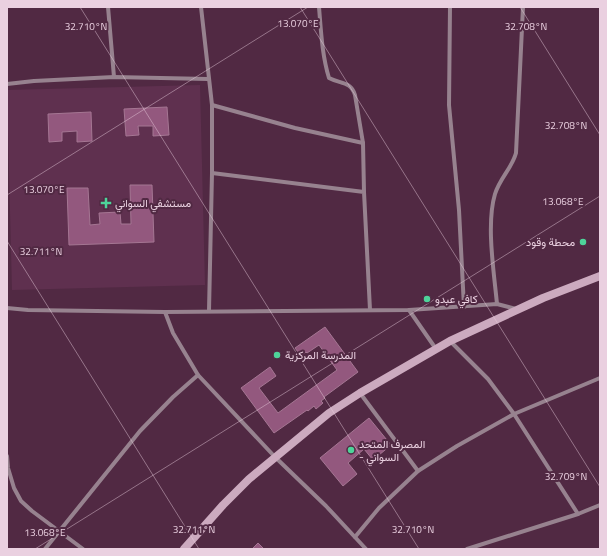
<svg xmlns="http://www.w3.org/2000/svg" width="607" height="556" font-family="'Titillium Web',Vazirmatn,sans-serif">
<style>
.built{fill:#5f304f}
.building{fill:#93587e;stroke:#a57693}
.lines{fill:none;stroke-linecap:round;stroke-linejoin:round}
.minor{stroke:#97828f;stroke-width:4}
.secondary{stroke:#ccaabf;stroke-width:8}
.ticks{fill:none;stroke:#ead0e0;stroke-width:1;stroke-opacity:0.45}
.poi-dot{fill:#4ed39a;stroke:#512943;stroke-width:1.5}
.labels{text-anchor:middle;stroke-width:4;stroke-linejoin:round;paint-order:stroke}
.poi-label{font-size:11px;fill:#ead0e0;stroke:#512943;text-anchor:start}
.ticks-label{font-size:10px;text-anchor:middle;fill:#ead0e0;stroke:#512943;stroke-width:4;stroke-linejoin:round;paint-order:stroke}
</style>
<rect width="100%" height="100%" fill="#512943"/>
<!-- built -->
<path class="built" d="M200,85l5,200 -193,5 -5,-200z"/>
<!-- building -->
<g class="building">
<path d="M167,107l2,28 -16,1v-10h-15l1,9 -13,1 -2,-27z"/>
<path d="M91,112l1,29 -15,1v-11l-15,1v9l-13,1 -1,-28z"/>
<path d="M130,185h22l2,57 -85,3 -2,-57h21l2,37 10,-1 -1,-11 21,-1 1,12h10z"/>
<path d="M325,327l33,45 -34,25 1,1 -4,3 2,2 -7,6 -2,-3 -6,5 -1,-1 -33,23 -33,-45 29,-21 6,9 -17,12 19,25 59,-43 -18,-25 -12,8 -1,-1 -5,4 -6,-8z"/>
<path d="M369,418l22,27 -18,15 -9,-11 -16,14 9,11 -14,12 -23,-28z"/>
<path d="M258,543l6,6h-12z"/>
</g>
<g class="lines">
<!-- minor -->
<g class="minor">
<path d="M108,7l6,70"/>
<path d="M201,7l11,98v68l-3,138"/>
<path d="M319,7c2,24 3,48 10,71 11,6 22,3 26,17l8,48 1,49"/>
<path d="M450,7l-1,98 10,105 5,97"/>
<path d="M7,84l27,-3 80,-4 94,2"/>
<path d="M212,105l83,23 68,15"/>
<path d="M212,173l152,19 6,118"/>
<path d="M497,304c-3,-32 -11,-80 -2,-110 5,-16 17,-26 21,-41l7,-146"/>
<path d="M7,308l21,2 137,2 244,-2 88,-6 19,5"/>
<path d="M409,310l27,39"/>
<path d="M165,312l8,21 25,42 77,82 51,49 40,43"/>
<path d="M450,341l38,38 26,35 64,100"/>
<path d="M360,393l58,78"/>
<path d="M7,456l1,12 6,20 7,13 11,10 51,38"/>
<path d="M355,537l24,-29 39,-37 39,-25 57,-32 86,-36"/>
<path d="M45,549l95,-118 33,-34 25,-22"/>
<path d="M467,549l111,-35 22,-9"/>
</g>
<!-- secondary -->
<path class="secondary" d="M184,549l39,-44 26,-26 80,-66 31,-20 90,-52 93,-43 57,-22"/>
</g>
<!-- ticks -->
<path class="ticks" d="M80,7l339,542M300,7l300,480M520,7l80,128M7,195l301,-188M7,241l192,308M35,549l565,-353"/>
<!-- markers -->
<g class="poi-dot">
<path d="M104 197h4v4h4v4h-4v4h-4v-4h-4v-4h4z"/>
<circle cx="583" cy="242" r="4"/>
<circle cx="427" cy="299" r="4"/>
<circle cx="277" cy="355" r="4"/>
<circle cx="351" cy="450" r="4"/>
</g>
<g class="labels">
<!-- poi labels -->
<g class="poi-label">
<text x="115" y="207">مستشفي السواني</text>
<text x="575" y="246" text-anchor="end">محطة وقود</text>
<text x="435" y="303">كافي عبدو</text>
<text x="285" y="359">المدرسة المركزية</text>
<text x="359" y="448">المصرف المتحد<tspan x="359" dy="13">- السواني</tspan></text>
</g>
</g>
<g class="ticks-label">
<text x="298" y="27">13.070°E</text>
<text x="526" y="30">32.708°N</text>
<text x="86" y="30">32.710°N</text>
<text x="566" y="129">32.708°N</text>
<text x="44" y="193">13.070°E</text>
<text x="563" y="205">13.068°E</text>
<text x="41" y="255">32.711°N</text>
<text x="566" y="480">32.709°N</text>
<text x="194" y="533">32.711°N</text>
<text x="413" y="533">32.710°N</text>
<text x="45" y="536">13.068°E</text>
</g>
<!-- border -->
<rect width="607" height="556" fill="none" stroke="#ead0e0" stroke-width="16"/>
</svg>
